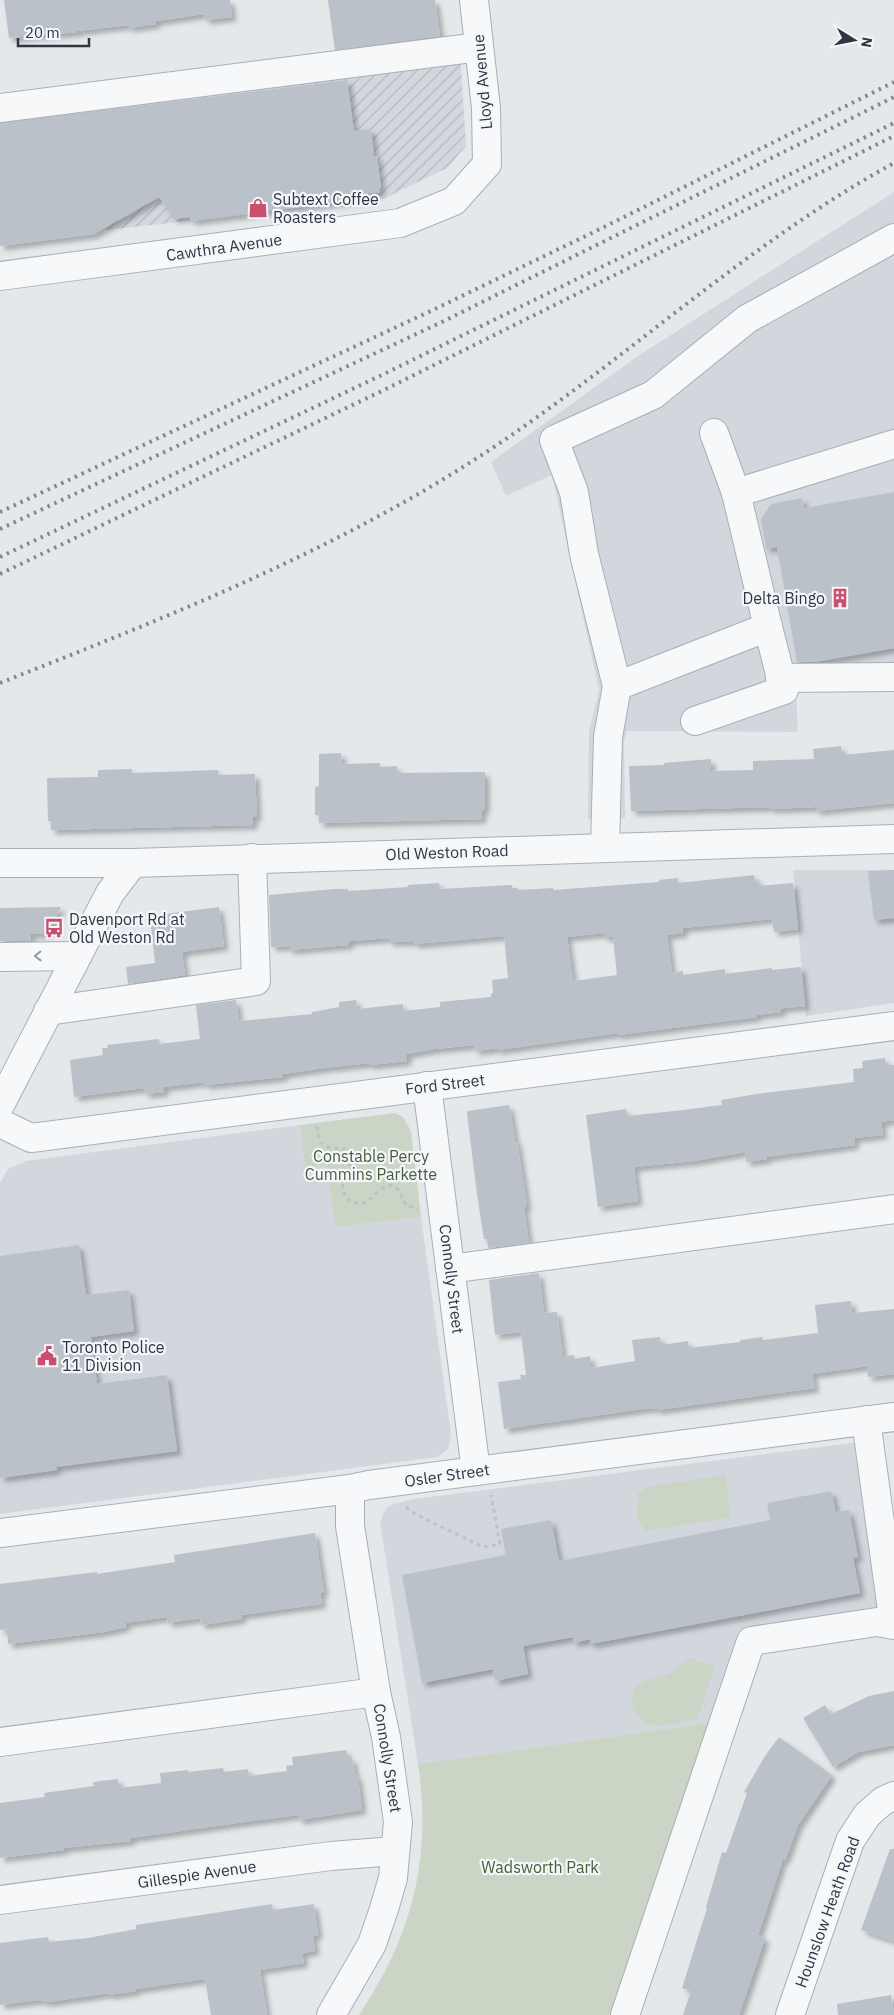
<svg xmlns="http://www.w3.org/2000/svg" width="894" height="2015" font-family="'IBM Plex Sans',sans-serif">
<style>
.built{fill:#d2d7dd}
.industrial{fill:url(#industrial-furrows)}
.park{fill:#cbd5c5}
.building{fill:#bbc1c8;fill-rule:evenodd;filter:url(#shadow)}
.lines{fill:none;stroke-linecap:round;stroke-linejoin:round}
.minor-casing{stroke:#a9afb5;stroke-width:30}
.path{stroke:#bec2c7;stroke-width:3;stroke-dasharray:4 4;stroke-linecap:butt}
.minor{stroke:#f7f8fa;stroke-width:28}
.rail{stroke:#7e8995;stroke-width:4;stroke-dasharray:2.5 5;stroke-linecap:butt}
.oneway{stroke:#92989e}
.labels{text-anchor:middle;stroke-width:4.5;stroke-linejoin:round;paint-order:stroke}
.street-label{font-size:16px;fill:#2c3743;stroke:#f4f6f9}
.poi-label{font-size:16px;fill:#2c3743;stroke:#f4f6f9;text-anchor:start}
.park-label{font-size:16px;fill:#445f39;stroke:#f4f6f9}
</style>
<defs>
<pattern id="industrial-furrows" width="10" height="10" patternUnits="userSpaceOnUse" patternTransform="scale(1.25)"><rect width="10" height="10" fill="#d2d7dd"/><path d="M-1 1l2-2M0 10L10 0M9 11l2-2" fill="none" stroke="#b4b9bf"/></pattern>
<filter id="shadow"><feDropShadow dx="4.5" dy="4.5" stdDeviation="2.5" flood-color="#0004"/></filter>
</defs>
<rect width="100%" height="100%" fill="#e4e8eb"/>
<!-- built -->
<g class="built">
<path d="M894,192v498l-1,-2 -97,4 2,40 -171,-1 -3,12 1,75 -37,1 1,-88 10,-41 -47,-215 -46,21 -15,-34 147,-106z"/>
<path d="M793,870h101v133l-88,13z"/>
<path d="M300,1125l5,42 22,-3 8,63 86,-10 30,217 -3,15 -10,8 -438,57v-331l8,-14 18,-8z"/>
<path d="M860,1442l21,170 -139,20 -26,90 -298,42 -38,-242 6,-14 7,-4 21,-5z"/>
</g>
<!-- industrial -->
<path class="industrial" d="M460,52l6,94 -19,22 -64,31 -383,43v-131z"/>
<!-- park -->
<g class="park">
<path d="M395,1113l8,4 8,14 10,86 -86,10 -8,-62 -22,2 -5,-42z"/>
<path d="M726,1475l4,43 -85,13 -8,-13 1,-25 13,-7z"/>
<path d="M688,1657l27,10 -18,53c-27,1 -51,19 -66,-15 3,-29 19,-22 39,-32 7,-3 13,-10 18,-16z"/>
<path d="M716,1722l-101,293h-256c10,-16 21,-33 29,-50 32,-64 41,-131 30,-201z"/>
</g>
<!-- building -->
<g class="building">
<path d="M4,0h226l2,17 -27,3 -1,-6 -48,7v3l-27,4v-3l-52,6v1l-68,6z"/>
<path d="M328,0h107l5,36 -105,14z"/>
<path d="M347,80l7,51 17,-2 3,27h3l4,32h-2l1,4 -16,2 1,5 -174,22 -1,-4 -16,2 -15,-22 -65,37 -94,12v-123z"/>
<path d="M894,492v156l-79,14h-18l-20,-115 -11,2 -5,-30 10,-15 31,-6 2,10z"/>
<path d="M841,746l1,9 52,-5v53l-78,8v-4l-46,2v-2l-139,4 -2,-45 35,-1v-2l47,-4v12l42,-1v-9l61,-2 -1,-10z"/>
<path d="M341,753l1,11 38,-1v4l17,-1v7l88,-1v38h-3v9l-163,4v-8h-4v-28l4,-1v-32z"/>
<path d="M132,769v4l86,-3v5l37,-1 2,43h-4v8l-202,5v-9h-3l-1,-43 51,-1v-7z"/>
<path d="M894,870v48l-20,2 -6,-49z"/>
<path d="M754,875l1,6 3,-1 1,6 34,-3 5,46 -24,3 -2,-13 -89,9v5l-16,2 5,38 11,-2v4l42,-6v5l47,-6v2l29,-3 4,39 -21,2 -3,1v3l-25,3 1,2 -139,18v-2l-120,17v-2l-23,3 -1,-6 -40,4 -27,5v7l-37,4 -1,-2 -45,5 -41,6v3l-78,8 -1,-3 -40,5v5l-19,2 -1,-6 -70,9 -4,-37 33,-5 -1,-7h6l-1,-3 52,-6 1,5 40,-5 -4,-34 40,-5 3,21 73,-7v-2l27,-5v-5l17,-2 2,9 45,-5v7l37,-4v-5l51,-5v-3l2,-1 -1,-13 16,-2 -4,-42 -90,8v-3l-25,1v-4l-39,3 -2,4 -59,5v-4l-18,1 -2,-52 65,-6h14v2l60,-4v-2l31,-2 1,6 72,-4v3h6v2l35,-2v2l106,-8v-2l19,-2v5zM604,933v4h9l4,38 -44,6 -6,-44z"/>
<path d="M61,907l-15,27h-15v7h-31v-33z"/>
<path d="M219,907l5,39 -42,6 3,23 -57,9 -2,-17 29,-4 -5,-47z"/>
<path d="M885,1058l1,7h8v55l-13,2 2,13 -29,3 1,7 -89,12 1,2 -21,3 -1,-10 -51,9 -60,6 4,34 -40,6 -12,-92 40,-6 1,7 56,-6 39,-5 -1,-5 36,-6 97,-12 -1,-13 10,-1 -1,-7z"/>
<path d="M509,1105l5,29 1,7h2l10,65 -3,1 5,36 -41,5 -1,-9h-3l-7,-45 -10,-81 1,-2z"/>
<path d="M79,1245l7,50 43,-5 5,41 -43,6 6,47 70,-9 10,76 -121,16 1,3 -57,8v-222z"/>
<path d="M539,1273l5,40 13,-1 6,45 11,-2 1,4 15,-3 1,12 44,-7 -3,-21 28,-3 1,8 27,-4 1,7 51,-6v-2l22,-3 1,3 55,-7 -3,-28 36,-4 1,12 42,-4v65l-26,3 -1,-11 -55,8 3,14 -158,22v-2l-15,1 -138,20 -6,-47 23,-3 -1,-4h6l-5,-43 -26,3 -6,-55z"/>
<path d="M831,1491l5,21 13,-2 9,47 -5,1 7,35 -270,51v-5l-16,4 -1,-6 -50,9 5,28 -33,7 -2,-12 -71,14 -20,-108 104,-20 -5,-26 50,-9 8,41 211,-41 -3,-17z"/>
<path d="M315,1533l9,60h-4l2,11 -81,11 1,4 -41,6 -1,-7 -32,5 -1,-6 -42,6 1,4 -22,5 -96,12 -1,-15 -7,1v-46l97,-12v2l78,-12 -1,-7z"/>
<path d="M894,1691v54l-36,7 -25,15 -30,-49 22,-13 6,9 38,-18z"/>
<path d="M779,1737l53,38 -34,50 -13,35 -2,-1 -25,76 7,3 -26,77h-56l8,-24 -9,-3 25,-80 -1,-1 16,-55 4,1 21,-60 -3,-1 21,-36z"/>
<path d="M346,1750l2,9 4,-1 3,16 3,4 4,32 -63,10 -1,-5 -61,8 -106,15v3l-67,7v2l-64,8v-55l45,-6 -1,-4 50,-7 -1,-4 25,-3 1,9 42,-5 -1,-10 28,-3v2l35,-4 1,4 24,-3 1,7 38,-5 -1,-5 7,-1 -1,-8z"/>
<path d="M890,1849h4v92l-33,-11z"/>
<path d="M272,1904l1,6 41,-6 4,31 -5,1 2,15 -13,2 2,10 -44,7 7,45h-56l-6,-36 -69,10v2l-27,4v-2l-60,9 -11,-2 -38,5v-62l48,-6 1,5 39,-4 48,-9v-4z"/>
<path d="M891,1995l3,20h-56l-1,-11z"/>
</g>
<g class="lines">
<defs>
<g id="minor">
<path d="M0,108l479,-61"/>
<path d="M0,276l400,-53 54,-22 33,-37 -1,-56 -12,-108"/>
<path d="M736,493l158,-49"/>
<path d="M780,678l114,-1"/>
<path d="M617,686l151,-59 -32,-134 -22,-60"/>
<path d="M695,721l89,-31 -16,-63"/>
<path d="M605,847l3,-110 9,-51 -33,-132 -10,-62 -20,-52 99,-45 94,-76 147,-81"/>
<path d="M0,863h133l761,-24"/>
<path d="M0,957l76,-1"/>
<path d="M48,1011l208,-30 -4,-123"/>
<path d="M427,1086l49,385"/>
<path d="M0,1105l110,-212 23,-30"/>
<path d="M0,1123l31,15 863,-112"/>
<path d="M450,1269l444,-60"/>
<path d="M866,1420l28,205"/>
<path d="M0,1533l350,-44 19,-4 525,-68"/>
<path d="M0,1742l376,-50"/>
<path d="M0,1900l331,-44 64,-5"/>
<path d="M331,2015l41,-71 12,-35 9,-31 5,-56 -12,-85 -10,-45 -26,-166v-37"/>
<path d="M625,2015l126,-374 126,-19 17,3"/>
<path d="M790,2015l60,-174 17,-26 16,-14 11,-5"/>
</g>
</defs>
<!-- minor casing -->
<use href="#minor" class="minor-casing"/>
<!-- path -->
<g class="path">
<path d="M317,1126c2,34 23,15 38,28l-1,5 -13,19 4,19c23,18 27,-7 45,-12l9,5 7,15 12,4"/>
<path d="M406,1507l9,7 68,33 17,-3 -9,-49"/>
</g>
<!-- minor -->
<use href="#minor" class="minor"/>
<!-- rail -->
<g class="rail">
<path d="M0,512l435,-203 161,-78 298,-149"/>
<path d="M0,529l444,-208 450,-224"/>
<path d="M0,557l386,-184 508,-250"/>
<path d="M0,574l388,-186 506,-252"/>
<path d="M0,683c172,-68 339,-133 494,-236 136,-91 256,-205 400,-284"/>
</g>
</g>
<!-- one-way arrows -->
<defs><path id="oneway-chevron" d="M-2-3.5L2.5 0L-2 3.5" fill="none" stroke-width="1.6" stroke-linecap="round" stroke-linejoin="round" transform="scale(1.25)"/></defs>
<use class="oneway" href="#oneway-chevron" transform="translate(38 956) rotate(179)"/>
<!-- icons -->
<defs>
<symbol id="shop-bare" viewBox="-9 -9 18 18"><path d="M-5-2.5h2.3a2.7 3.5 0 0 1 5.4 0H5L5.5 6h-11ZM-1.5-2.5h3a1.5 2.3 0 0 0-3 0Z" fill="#cb4e6e" stroke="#f4f6f9" stroke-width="2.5" paint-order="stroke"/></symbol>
<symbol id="building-bare" viewBox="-9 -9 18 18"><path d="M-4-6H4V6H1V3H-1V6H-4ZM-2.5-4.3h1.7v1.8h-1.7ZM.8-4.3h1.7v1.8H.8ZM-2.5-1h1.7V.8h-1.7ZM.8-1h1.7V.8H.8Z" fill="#cb4e6e" stroke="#f4f6f9" stroke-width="2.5" paint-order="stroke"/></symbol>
<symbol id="bus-bare" viewBox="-9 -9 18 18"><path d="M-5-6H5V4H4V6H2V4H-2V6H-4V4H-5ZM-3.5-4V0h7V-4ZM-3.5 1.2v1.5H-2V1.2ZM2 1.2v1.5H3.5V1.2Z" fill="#cb4e6e" stroke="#f4f6f9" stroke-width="2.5" paint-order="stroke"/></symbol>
<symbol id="civic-bare" viewBox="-9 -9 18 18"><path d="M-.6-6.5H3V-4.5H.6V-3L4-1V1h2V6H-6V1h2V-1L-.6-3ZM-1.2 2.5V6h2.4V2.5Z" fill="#cb4e6e" stroke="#f4f6f9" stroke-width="2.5" paint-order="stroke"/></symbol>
</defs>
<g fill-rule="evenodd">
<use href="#shop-bare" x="244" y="194" width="28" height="28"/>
<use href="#building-bare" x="826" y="584" width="28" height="28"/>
<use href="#bus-bare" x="40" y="914" width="28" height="28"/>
<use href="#civic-bare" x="33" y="1342" width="28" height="28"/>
</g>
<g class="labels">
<!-- street labels -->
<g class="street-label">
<text transform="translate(482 82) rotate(-95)" y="6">Lloyd Avenue</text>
<text transform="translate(224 247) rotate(-8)" y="6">Cawthra Avenue</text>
<text transform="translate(447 852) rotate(-2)" y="6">Old Weston Road</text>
<text transform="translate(445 1084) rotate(-7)" y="6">Ford Street</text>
<text transform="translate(452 1279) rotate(83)" y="6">Connolly Street</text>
<text transform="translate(447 1475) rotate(-8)" y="6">Osler Street</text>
<text transform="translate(388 1758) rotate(81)" y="6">Connolly Street</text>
<text transform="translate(197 1874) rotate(-8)" y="6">Gillespie Avenue</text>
<text transform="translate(827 1912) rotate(-70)" y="6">Hounslow Heath Road</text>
</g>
<!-- poi labels -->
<g class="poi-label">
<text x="273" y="205">Subtext Coffee<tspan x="273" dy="18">Roasters</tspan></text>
<text x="825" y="604" text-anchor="end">Delta Bingo</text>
<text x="69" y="925">Davenport Rd at<tspan x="69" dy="18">Old Weston Rd</tspan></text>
<text x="62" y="1353">Toronto Police<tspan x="62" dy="18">11 Division</tspan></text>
</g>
<!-- park labels -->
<g class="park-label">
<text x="371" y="1162">Constable Percy<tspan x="371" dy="18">Cummins Parkette</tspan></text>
<text x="540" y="1873">Wadsworth Park</text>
</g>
</g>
<!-- north arrow -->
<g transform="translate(854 40) rotate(100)" stroke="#f4f6f9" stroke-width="4" paint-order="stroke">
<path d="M0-4L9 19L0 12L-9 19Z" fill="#2c3743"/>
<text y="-8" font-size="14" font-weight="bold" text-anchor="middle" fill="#2c3743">N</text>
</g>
<!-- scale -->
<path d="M18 38v8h71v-8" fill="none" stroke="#2c3743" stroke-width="2.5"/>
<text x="25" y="38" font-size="15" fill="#2c3743" stroke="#f4f6f9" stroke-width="4" paint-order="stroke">20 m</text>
</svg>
